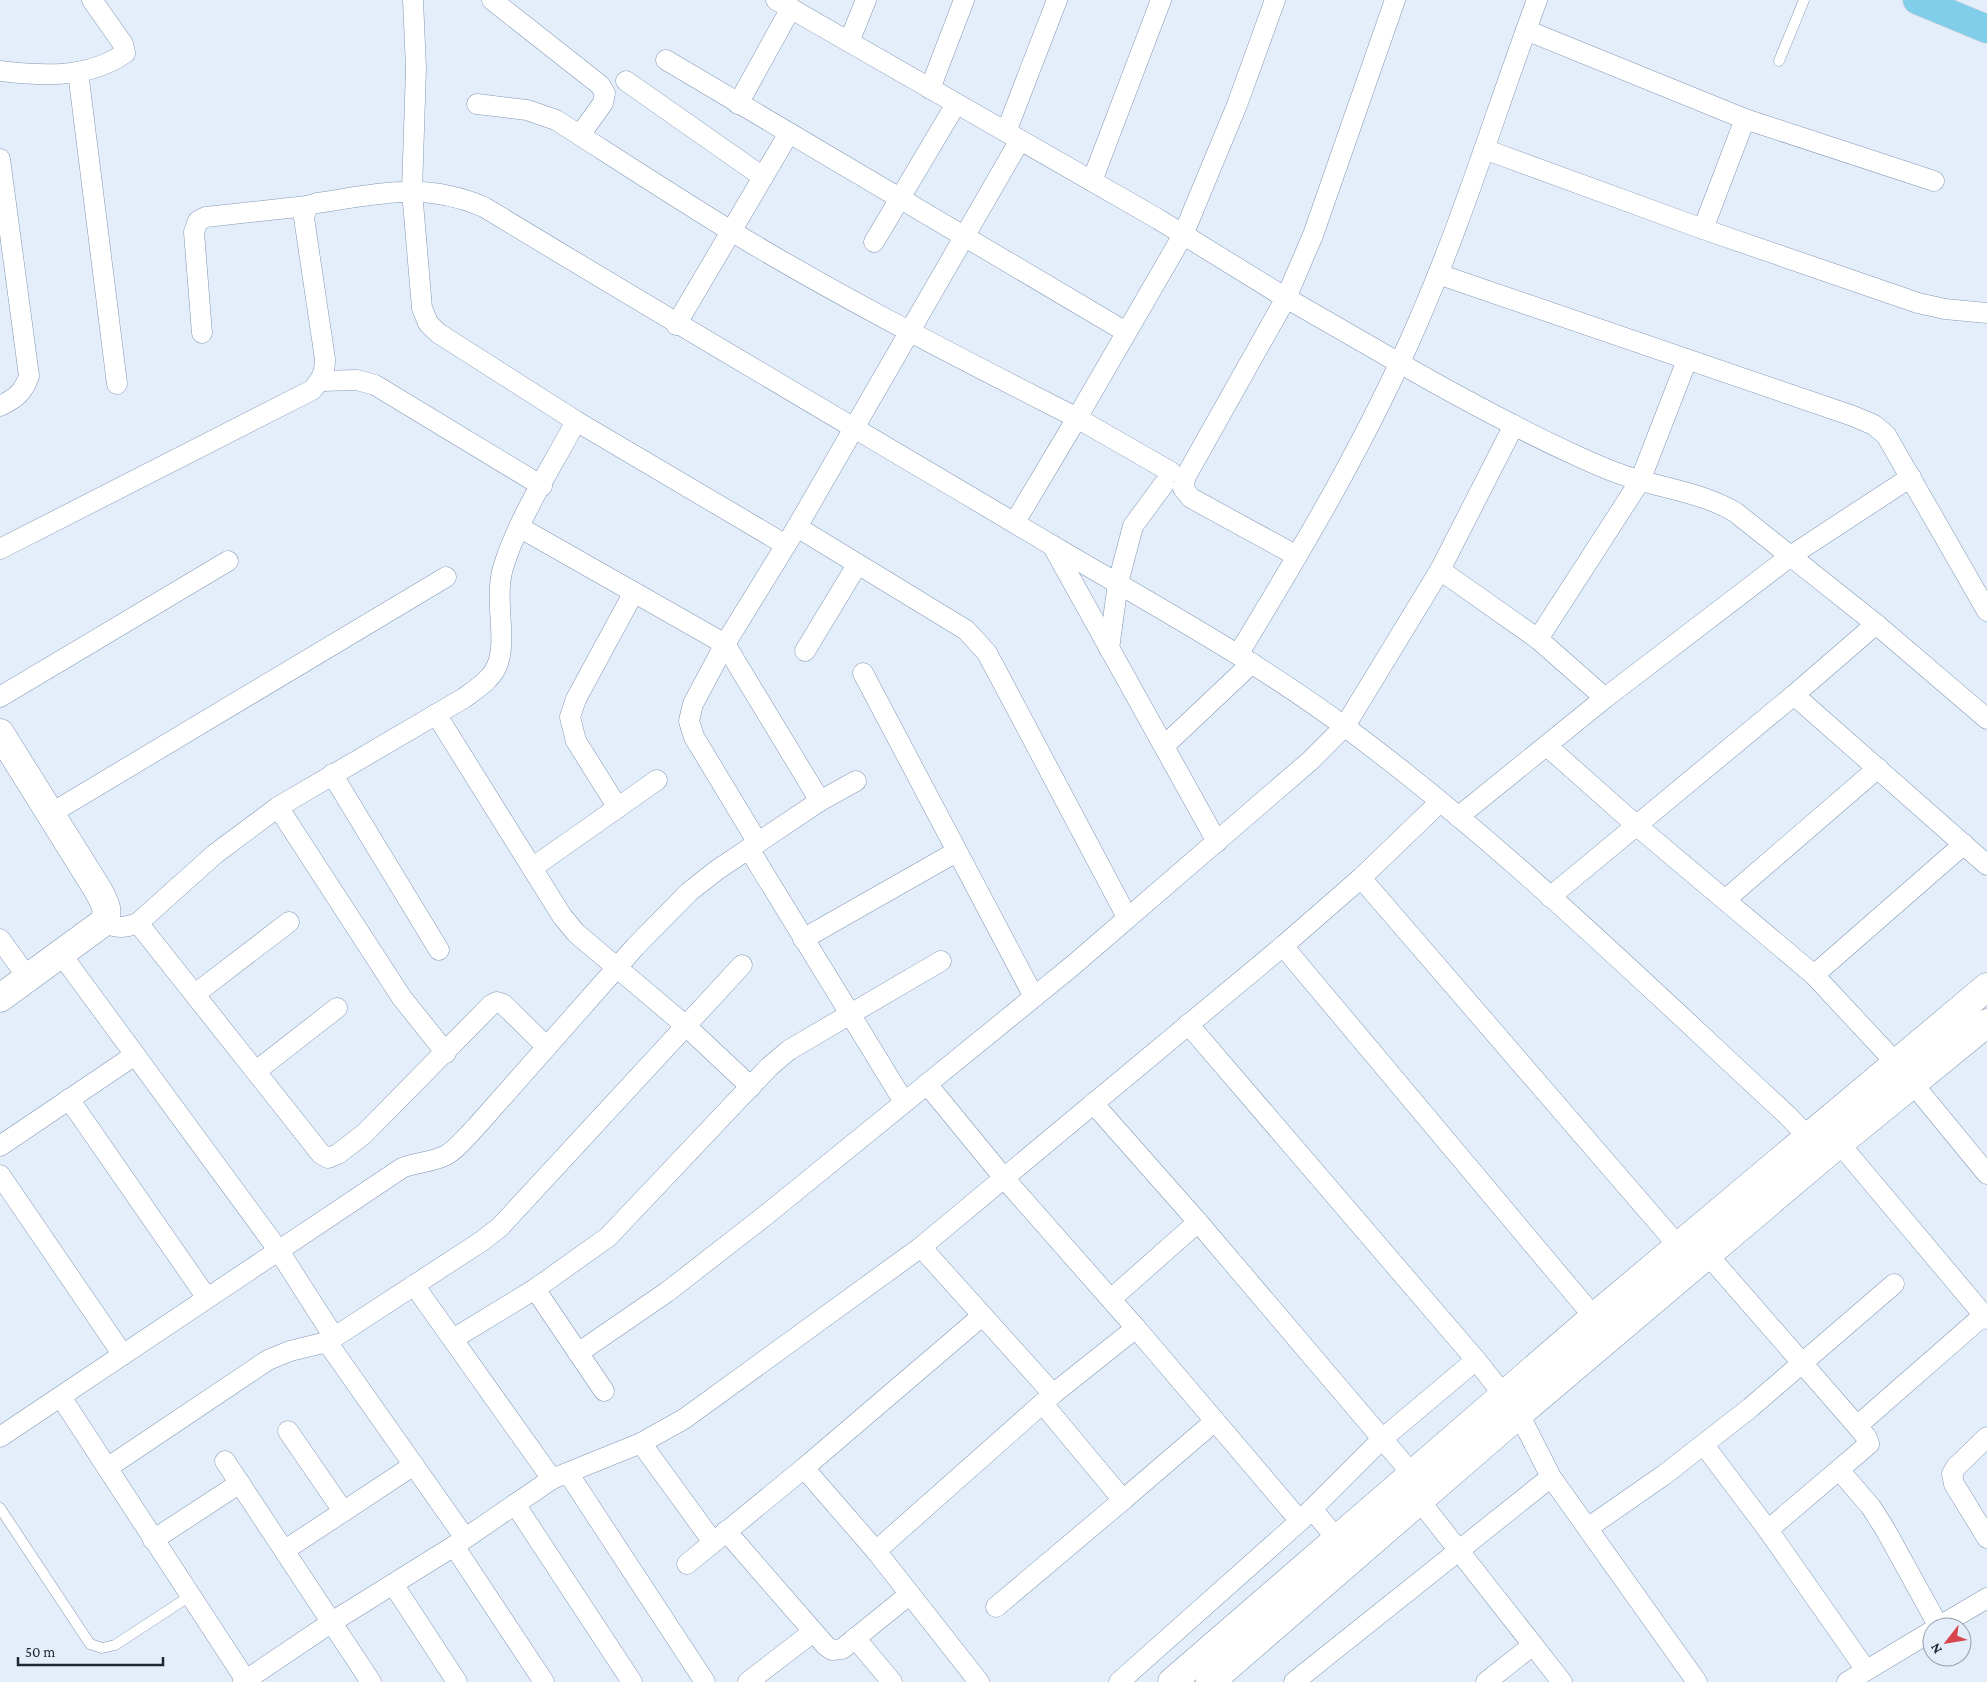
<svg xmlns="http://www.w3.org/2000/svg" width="1987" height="1682" font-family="'Crimson Pro',serif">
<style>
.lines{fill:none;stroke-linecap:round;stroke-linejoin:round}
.lane-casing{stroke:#8198b4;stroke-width:11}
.street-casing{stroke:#8198b4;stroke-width:21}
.secondary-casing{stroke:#8198b4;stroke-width:29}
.primary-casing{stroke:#c9cbce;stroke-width:29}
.lane{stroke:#fff;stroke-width:10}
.street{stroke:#fff;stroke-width:20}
.secondary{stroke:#fff;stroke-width:28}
.primary{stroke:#81ceea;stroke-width:28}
</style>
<rect width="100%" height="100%" fill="#e4eefa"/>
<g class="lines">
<defs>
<g id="lane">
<path d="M1779,61l25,-61"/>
<path d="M0,1508l90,136 12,4 13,-3 75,-49"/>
</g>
<g id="street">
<path d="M413,0l3,68 -4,123 10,117 6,15 10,10 138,88 210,124"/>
<path d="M492,0l108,85 5,8 -2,10 -23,32"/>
<path d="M776,0l382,219 128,79 -100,178 -3,12 8,10 106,58"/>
<path d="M1395,0l-82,235 -27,63c95,54 189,111 289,157 21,10 45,20 67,26 32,9 64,14 93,31l141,112 111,95"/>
<path d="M1526,30l219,89 -42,110"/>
<path d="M849,42l17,-42"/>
<path d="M666,60l460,272"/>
<path d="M0,71c42,5 88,8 125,-18l-2,-9 -31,-44"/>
<path d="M78,72l39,312"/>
<path d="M626,81l137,96"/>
<path d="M930,89l34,-89"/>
<path d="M477,104l50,6 29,10c58,37 116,75 175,111 112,68 229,127 346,187l-62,104"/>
<path d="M738,104l53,-96"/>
<path d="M1745,119l189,62"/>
<path d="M1006,132l51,-132"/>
<path d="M1484,149l219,80 215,74 27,6 42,4"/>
<path d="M0,159l29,217c-6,17 -13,22 -29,30"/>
<path d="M1092,181l69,-181"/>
<path d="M874,242l82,-138"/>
<path d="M1438,274l415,142 21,9 12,10 101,176"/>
<path d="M676,325l113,-192"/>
<path d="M202,333l-8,-101 4,-11 8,-4 101,-11"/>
<path d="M321,381l36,-1 18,5 167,101"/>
<path d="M1171,472l-94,-54 106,-183 54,-130 38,-105"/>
<path d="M519,527l206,117 95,157"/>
<path d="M797,527l169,103 21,23 140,264"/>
<path d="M1052,545l165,297"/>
<path d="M0,549l312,-159c9,-10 13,-17 13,-31l-21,-141 3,-12 10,-3c61,-9 108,-22 167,4 189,115 381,227 571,340 99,58 200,113 293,182 156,116 296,254 439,386l31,32"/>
<path d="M1440,570l98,69 67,59"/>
<path d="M1538,639l102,-158 47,-121"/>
<path d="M1109,649l9,-66 15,-57 31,-42"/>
<path d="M805,651l52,-86"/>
<path d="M1239,653c65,-107 129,-215 179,-331 46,-105 79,-215 119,-322"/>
<path d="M863,673l171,324"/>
<path d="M1794,695l82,-71"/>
<path d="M0,697l228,-136"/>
<path d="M436,714l126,202 14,17 110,93 65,61"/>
<path d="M1164,746l88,-83"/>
<path d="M1547,746l89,79 178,150 82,88 91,111"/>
<path d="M332,774l107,176"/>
<path d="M278,807l124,191 44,55"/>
<path d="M618,808l-42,-67 -6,-24 6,-18 58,-107"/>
<path d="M50,814l396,-237"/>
<path d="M1458,817l147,-119 187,-143 119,-78"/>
<path d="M758,843l-64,-106 -5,-16 4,-17 32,-60 72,-117 223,-387"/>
<path d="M749,849l155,253"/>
<path d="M532,868l125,-88"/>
<path d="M1361,878l326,378"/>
<path d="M1550,897l244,-202 193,170"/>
<path d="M1725,900l153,-132"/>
<path d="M104,922c13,7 20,6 34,1l77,-69 63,-47 186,-109c12,-9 29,-19 34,-35 9,-26 -4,-64 5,-95 15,-50 49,-101 73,-147"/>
<path d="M138,923l183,231 7,4 10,-4 26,-20 127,-129 6,-3 6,2 44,43"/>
<path d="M0,939l28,39"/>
<path d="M803,939l153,-87"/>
<path d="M1283,946l311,371"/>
<path d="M61,954l218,297 55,86"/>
<path d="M1814,975l150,-131"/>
<path d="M195,994l94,-72"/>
<path d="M1188,1024l288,336 43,54 32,63 146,205"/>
<path d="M256,1071l81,-63"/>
<path d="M927,1084l77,94 132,150 -83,66 -177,157 103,131"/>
<path d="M69,1099l138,199"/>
<path d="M1093,1103l105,119 215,253"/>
<path d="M1839,1143l148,176"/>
<path d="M0,1146l135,-91"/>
<path d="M0,1175l123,180"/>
<path d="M921,1247l132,147"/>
<path d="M1708,1255l149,171 10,12 2,6 -101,86"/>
<path d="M414,1285l138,194"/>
<path d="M535,1289l69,102"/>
<path d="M1111,1299l87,-77"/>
<path d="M1136,1328l164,193"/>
<path d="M453,1339l82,-50 73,-52 161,-170 20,-17 152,-89"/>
<path d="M327,1342l138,196"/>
<path d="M578,1353l89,-61 99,-77 305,-248 239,-206 35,-35 95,-156 74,-145"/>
<path d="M61,1397l186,285"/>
<path d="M1857,1426l127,-111"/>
<path d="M288,1431l55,80"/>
<path d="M0,1437l402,-269c15,-6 34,-6 46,-14 10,-6 19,-18 28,-27l159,-180 54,-55 28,-22 103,-69 36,-20"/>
<path d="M1987,1437l-31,30 -4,7 2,10 33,54"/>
<path d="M641,1443l72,99"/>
<path d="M1704,1445l64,85 98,140"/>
<path d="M225,1461l146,221"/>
<path d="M107,1468l161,-108 22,-9 37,-9 155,-101 18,-14 242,-262"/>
<path d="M1840,1471l31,36 14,22 54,98"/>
<path d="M568,1473l137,209"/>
<path d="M1412,1491l150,191"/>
<path d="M1123,1500l92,-79"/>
<path d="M515,1504l117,178"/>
<path d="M1312,1509l25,30"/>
<path d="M1589,1527l75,-52 86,-67 144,-124"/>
<path d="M726,1531l100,115 6,4 10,-1 68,-55"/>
<path d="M153,1540l87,-57"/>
<path d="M454,1546l90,136"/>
<path d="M285,1550l129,-85"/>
<path d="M876,1551l-72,-83 178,-152"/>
<path d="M687,1564l117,-96"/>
<path d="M393,1584l64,98"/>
<path d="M996,1607l127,-107 -80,-96"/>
<path d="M1938,1627l49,-29"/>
<path d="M855,1638l37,44"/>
<path d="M243,1682l89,-60 122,-76 98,-67 89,-36 43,-24 237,-172 362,-301 78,-68 79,-76"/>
<path d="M748,1682l65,-50"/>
<path d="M1119,1682l181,-161 82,-82 94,-79"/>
<path d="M1294,1682l257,-205"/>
<path d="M1486,1682l47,-37"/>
<path d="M1847,1682l85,-51"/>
</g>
<g id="secondary">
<path d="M0,733l98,157c6,12 12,20 6,32l-104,76"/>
<path d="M1172,1682l422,-365 393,-330"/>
<path d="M1210,1682l309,-268 306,-259 162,-132"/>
</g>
<path id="primary" d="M1917,0l70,29"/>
</defs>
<!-- lane casing -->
<use href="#lane" class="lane-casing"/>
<!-- street casing -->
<use href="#street" class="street-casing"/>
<!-- secondary casing -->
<use href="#secondary" class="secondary-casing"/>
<!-- primary casing -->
<use href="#primary" class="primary-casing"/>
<!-- lane -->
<use href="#lane" class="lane"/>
<!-- street -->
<use href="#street" class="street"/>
<!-- secondary -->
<use href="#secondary" class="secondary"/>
<!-- primary -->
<use href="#primary" class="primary"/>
</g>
<!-- north arrow -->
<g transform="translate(1947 1642) rotate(239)"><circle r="24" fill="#e4eefa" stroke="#949eaa"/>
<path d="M0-4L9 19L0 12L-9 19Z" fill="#d64550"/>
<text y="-8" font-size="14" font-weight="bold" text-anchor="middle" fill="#1d2631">N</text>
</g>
<!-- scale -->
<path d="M18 1657v8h145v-8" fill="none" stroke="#1d2631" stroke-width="2.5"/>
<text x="25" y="1657" font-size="15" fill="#1d2631" stroke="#e4eefa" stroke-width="4" paint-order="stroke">50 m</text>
</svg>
